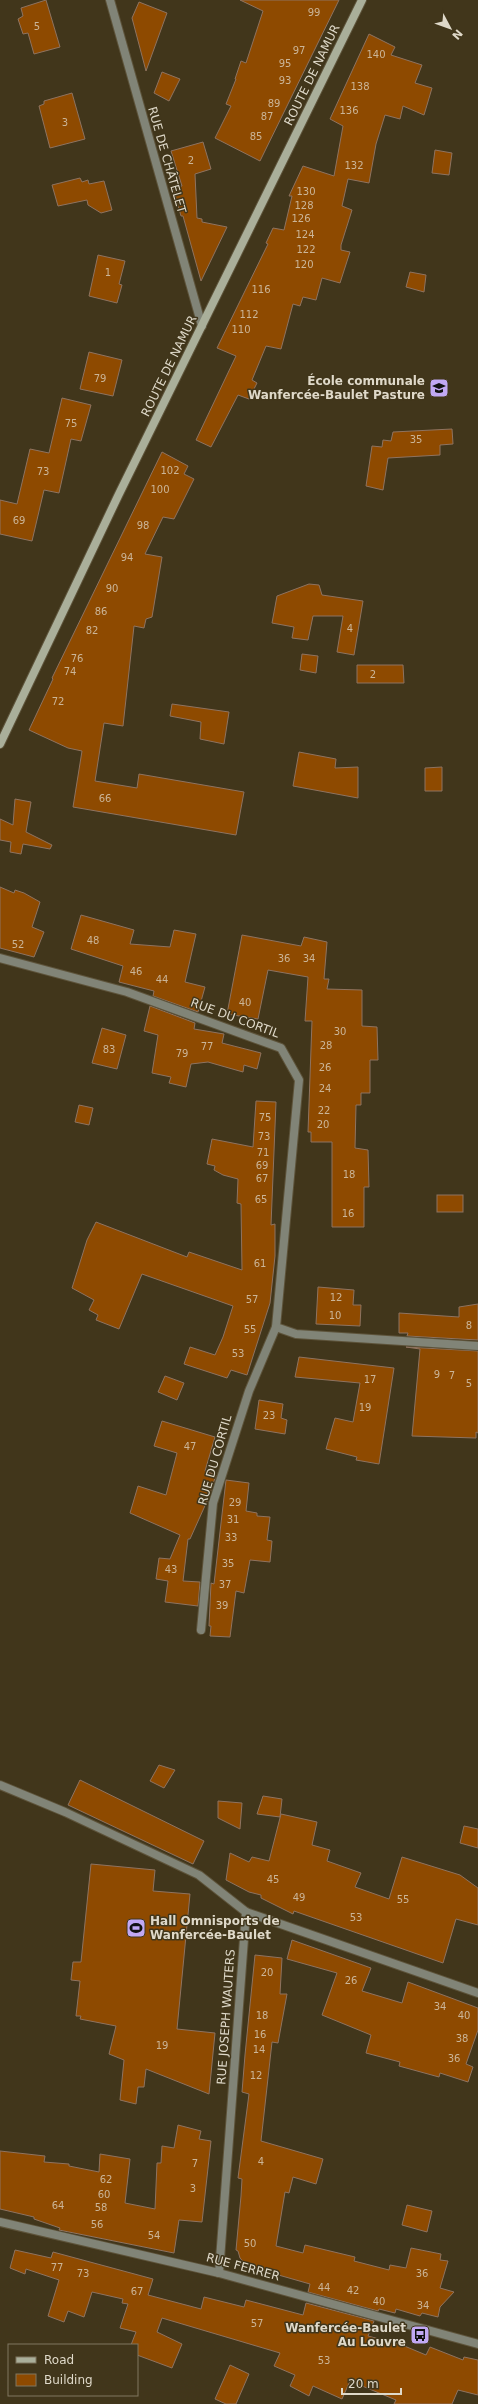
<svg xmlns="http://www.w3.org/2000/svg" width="478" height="2404" font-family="'DejaVu Sans',sans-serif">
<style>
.building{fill:#8e4a00;stroke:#8e7360}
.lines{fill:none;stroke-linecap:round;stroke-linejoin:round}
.service-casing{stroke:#5d533a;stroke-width:10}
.minor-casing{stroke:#5d533a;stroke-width:10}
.secondary-casing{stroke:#5d533a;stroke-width:10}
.service{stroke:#818477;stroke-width:8}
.minor{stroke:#818477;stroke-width:8}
.secondary{stroke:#aaaf9a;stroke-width:8}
.labels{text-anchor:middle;stroke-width:3;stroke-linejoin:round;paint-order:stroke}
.number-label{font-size:10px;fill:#cbb597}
.street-label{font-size:12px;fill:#dfd9c9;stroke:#41361b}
.poi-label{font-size:12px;font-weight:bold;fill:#dfd9c9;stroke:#41361b;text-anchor:end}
</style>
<rect width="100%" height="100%" fill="#41361b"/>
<!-- building -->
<g class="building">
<path d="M46,0l14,47 -26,7 -6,-21 -5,1 -5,-15 5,-3 -2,-8z"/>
<path d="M240,0h99l-79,161 -45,-23 16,-32 -5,-2 10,-25h-1l6,-18 5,2 17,-52z"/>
<path d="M139,2l28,11 -21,58 -14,-53z"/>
<path d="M369,34l26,13 -4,8 31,10 -7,18 17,5 -8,27 -21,-9 -3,13 -15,-4 -9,29 -7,39 -21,-4 -6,27 10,4 -11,35v5l9,2 -10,31 -18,-5 -6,22 -13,-3 -3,9 -7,-2 -12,45 -15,-3 -14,34 5,3 -8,16 -11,-4 -27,52 -15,-7 40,-84 -19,-8 51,-104 -2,-1 7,-15 11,2 8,-34h-3l14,-30 31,10 9,-50 -13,-7z"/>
<path d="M162,72l18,7 -11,22 -15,-8z"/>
<path d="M72,93l13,46 -35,9 -11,-42 5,-2v-3z"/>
<path d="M203,142l8,27 -16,5 2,44 5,1v3l25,5 -26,54 -18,-65h-2l-8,-28 9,-2 -11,-35z"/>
<path d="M435,150l17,3 -3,22 -17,-2z"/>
<path d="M80,178l2,4 6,-2 1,4 15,-3 8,29 -11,3 -13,-8 -1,-5 -29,6 -6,-21z"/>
<path d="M98,255l27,6 -6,23 3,1 -5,18 -28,-7z"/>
<path d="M410,272l16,3 -2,17 -18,-5z"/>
<path d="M89,352l33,8 -9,36 -33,-7z"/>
<path d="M62,398l29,7 -10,36 -10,-2 -12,54 -15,-3 -12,51 -32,-7v-34l17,4 13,-55 19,4z"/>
<path d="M452,429l1,15 -13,1v10l-52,3 -5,32 -17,-4 6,-40 10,1 1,-7 8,1 2,-9z"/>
<path d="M162,452l26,14 -4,8 10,5 -20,40 -11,-2 -18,37 17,3 -10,60 -6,2 -2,9 -10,-2 -11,100 -19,-3 -9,58 42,7 2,-14 105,18 -8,43 -163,-28 9,-56 -14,-3 -39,-18 24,-51 -1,-1z"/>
<path d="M309,584l10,1 3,10 41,6 -9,54 -17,-3 6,-36h-30l-5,24 -16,-2 2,-11 -22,-4 5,-27z"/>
<path d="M302,654l16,2 -2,17 -16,-3z"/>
<path d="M357,665h46l1,18h-47z"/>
<path d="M172,704l57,8 -5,32 -24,-5 1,-17 -31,-6z"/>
<path d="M299,752l37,7 -1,9 23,-1v31l-65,-12z"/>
<path d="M442,767v24h-17v-23z"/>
<path d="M15,799l16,3 -5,30 26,13 -2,4 -27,-5 -2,10 -11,-2 1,-10 -11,-2v-21l13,6z"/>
<path d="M0,887l14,6 1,-3 9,3 16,9 -8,25 12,5 -10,25 -34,-9z"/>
<path d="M81,915l53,15 -4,14 40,3 4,-17 22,4 -11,48 20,5 -7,25 -45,-16 1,-5 -35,-9 4,-16 -52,-17z"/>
<path d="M242,935l59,11 3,-9 23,5 -3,37h5l-2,10 35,1v36l15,1 1,33h-8v33h-9v12h-5l-1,43 13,2 1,37h-5v40h-32v-85h-21v-10h-3l4,-111h-7l3,-44 -40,-7 -10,49 -31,-5z"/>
<path d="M150,1006l45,17 -1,6 30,5 -2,9 39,10 -4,16 -13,-4 -1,7 -35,-10 -17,2 -5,23 -17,-4 2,-6 -19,-4 6,-38 -14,-4z"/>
<path d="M102,1028l24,7 -9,34 -25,-6z"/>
<path d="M256,1101l20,1 -5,123 4,-1v32l-5,47 -23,72 -16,-5 -4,8 -43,-14 6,-17 25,8 8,-18 10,-31 -91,-32 -23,55 -23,-9 2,-5 -9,-5 5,-10 -22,-12 15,-48 9,-18 91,35 2,-5 53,18 -1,-66 -4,-1 1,-24 -15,-4 -9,-5 1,-4 -8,-2 5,-25 41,8z"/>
<path d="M79,1105l14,3 -4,17 -14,-3z"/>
<rect x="437" y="1195" width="26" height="17"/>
<path d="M318,1287l36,3 -1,15h8l-1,21 -44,-2z"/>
<path d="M478,1304v36l-71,-4 1,-3h-9v-20l60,4v-10z"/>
<path d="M406,1347l72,4v82l-2,-1v6l-64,-2 8,-87z"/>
<path d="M299,1357l95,11 -15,96 -23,-4 1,-3 -31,-8 9,-31 18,4 7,-39 -65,-6z"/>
<path d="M165,1376l19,7 -7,17 -19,-8z"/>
<path d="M259,1400l24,4 -2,14 6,2 -2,14 -30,-5z"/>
<path d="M162,1421l53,16 -10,34 11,4 -8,24 -18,40h-2l-5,42 17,1 -2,24 -33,-4 3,-21 -12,-2 3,-21 11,1 10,-24 -50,-22 8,-27 28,9 11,-42 -23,-7z"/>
<path d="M226,1480l23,3 -3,28 11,2v3l13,1 -3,23 5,1 -2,21 -20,-2 -6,33 -8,-2 -6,46 -20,-1 1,-10h-2l2,-43 3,1z"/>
<path d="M159,1765l16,5 -11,18 -14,-7z"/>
<path d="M80,1780l124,61 -11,23 -125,-59z"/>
<path d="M263,1796l19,3 -2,18 -23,-3z"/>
<path d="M218,1801l24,2 -2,26 -22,-11z"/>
<path d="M281,1814l36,8 -5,23 18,5 -3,11 34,12 -6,14 34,12 13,-42 58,18 18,13v37l-22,-6 -13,44 -149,-52 -1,3 -32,-16v-3l-12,-3 -23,-12 4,-27 19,9 3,-5 17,4z"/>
<path d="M464,1826l14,3v19l-18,-5z"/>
<path d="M91,1864l64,6 -2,21 37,3 -13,135 38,4 -6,61 -63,-25 -2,18h-6l-2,17 -16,-4 4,-40 -15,-6 7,-28 -36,-7 1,-3h-5l4,-35 -9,-1 2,-18h8z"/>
<path d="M292,1940l79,28 -9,23 40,12 6,-21 70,26v22l-12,34 7,3 -5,15 -28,-9 -1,4 -40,-11 1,-4 -34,-9 5,-18 -49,-20 15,-42 -50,-14z"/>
<path d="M255,1955l27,3 -2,36h7l-9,49 -6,-1 -11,99 62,18 -7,25 -23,-7 -4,16 -4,-1 -9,54 27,7 2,-8 50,12 -1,4 35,9 1,-5 16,3 5,-20 30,6 -1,6 8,1 -8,27 14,4 -14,15 -2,10 -16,-4 -2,3 -24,-7 -1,4 -16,-4 -1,2 -70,-19 2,-8 -63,-18 -7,-8 -2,-7 -2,-1 5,-54 1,-17 -4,-1 11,-84 -7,-2 3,-37z"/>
<path d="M178,2125l23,6 -2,8 12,2 -9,81 -23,-2 -5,33 -115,-23 1,-2 -26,-9v-2l-34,-8v-58l45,5 -1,6 25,2v2l30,6 1,-18 30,5 -5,44 30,6 2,-46h4l1,-17 12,2z"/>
<path d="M407,2205l25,6 -5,21 -25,-7z"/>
<path d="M15,2250l36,8 2,-6 100,27 -5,16 53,14 3,-12 40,10 2,-7 57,15 3,-12 68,18 -6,15 34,9 24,10 4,-8 33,13 1,-3 14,3v35l-20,-5 -6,14h-58l2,-4 -46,-19 -8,18 -29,-13 -4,10 -19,-10 5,-11 -21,-9 6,-13 -118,-35 -5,14 25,12 -10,24 -35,-13v-10h-6l5,-13 -16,-4 8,-24 -6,-1 1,-4 -31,-7 -8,25 -16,-6 -4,11 -16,-6 11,-36 -33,-11 -1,5 -15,-6z"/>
<path d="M230,2365l19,9 -13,30h-10l-11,-5z"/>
</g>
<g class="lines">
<defs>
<path id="service" d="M0,1785l65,27 134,63 47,37"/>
<g id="minor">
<path d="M110,0l92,326"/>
<path d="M0,958l127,34 154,56 18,32 -23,247 20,7 182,12"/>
<path d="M201,1630l12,-127 36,-112 27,-64"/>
<path d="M0,2222l219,51 259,71"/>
<path d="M219,2273l27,-361 232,81"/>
</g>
<path id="secondary" d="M0,744l118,-248 244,-496"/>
</defs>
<!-- service casing -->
<use href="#service" class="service-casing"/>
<!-- minor casing -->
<use href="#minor" class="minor-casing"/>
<!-- secondary casing -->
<use href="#secondary" class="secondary-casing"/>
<!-- service -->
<use href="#service" class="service"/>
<!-- minor -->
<use href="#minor" class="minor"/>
<!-- secondary -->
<use href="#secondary" class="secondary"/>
</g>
<!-- icons -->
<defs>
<symbol id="school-square" viewBox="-11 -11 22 22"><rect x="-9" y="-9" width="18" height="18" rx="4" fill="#c1a8f3" stroke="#41361b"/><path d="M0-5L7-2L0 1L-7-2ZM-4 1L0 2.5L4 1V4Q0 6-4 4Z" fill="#111"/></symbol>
<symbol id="stadium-square" viewBox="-11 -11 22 22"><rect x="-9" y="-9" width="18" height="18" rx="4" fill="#c1a8f3" stroke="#41361b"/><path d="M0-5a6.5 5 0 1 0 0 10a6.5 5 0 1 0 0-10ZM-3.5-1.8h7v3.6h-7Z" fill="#111"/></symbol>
<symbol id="bus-square" viewBox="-11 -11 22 22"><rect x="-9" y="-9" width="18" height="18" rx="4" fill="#c1a8f3" stroke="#41361b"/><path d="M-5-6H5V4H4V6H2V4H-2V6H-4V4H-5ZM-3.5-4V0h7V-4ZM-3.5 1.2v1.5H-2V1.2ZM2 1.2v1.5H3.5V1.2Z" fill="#111"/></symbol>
</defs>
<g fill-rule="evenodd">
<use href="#school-square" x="428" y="377" width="22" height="22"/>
<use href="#stadium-square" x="125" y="1917" width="22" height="22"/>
<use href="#bus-square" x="409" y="2324" width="22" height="22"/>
</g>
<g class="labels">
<!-- number labels -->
<g class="number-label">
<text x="314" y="16">99</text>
<text x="37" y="30">5</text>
<text x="299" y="54">97</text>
<text x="376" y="58">140</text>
<text x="285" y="67">95</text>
<text x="285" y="84">93</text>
<text x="360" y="90">138</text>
<text x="274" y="107">89</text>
<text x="349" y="114">136</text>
<text x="267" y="120">87</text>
<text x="65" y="126">3</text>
<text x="256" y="140">85</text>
<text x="191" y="164">2</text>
<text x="354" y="169">132</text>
<text x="306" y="195">130</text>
<text x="304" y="209">128</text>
<text x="301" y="222">126</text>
<text x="305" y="238">124</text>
<text x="306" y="253">122</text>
<text x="304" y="268">120</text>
<text x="108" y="276">1</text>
<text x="261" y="293">116</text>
<text x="249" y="318">112</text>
<text x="241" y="333">110</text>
<text x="100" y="382">79</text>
<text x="71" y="427">75</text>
<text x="416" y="443">35</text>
<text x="170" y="474">102</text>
<text x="43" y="475">73</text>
<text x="160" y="493">100</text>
<text x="19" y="524">69</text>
<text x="143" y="529">98</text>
<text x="127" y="561">94</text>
<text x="112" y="592">90</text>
<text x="101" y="615">86</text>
<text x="350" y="632">4</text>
<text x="92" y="634">82</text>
<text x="77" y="662">76</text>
<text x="70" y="675">74</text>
<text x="373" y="678">2</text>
<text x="58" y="705">72</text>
<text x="105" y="802">66</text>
<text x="93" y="944">48</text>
<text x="18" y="948">52</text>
<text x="284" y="962">36</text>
<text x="309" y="962">34</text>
<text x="136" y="975">46</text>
<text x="162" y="983">44</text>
<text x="245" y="1006">40</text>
<text x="340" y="1035">30</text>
<text x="326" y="1049">28</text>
<text x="207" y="1050">77</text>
<text x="109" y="1053">83</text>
<text x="182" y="1057">79</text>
<text x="325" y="1071">26</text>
<text x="325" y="1092">24</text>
<text x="324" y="1114">22</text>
<text x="265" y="1121">75</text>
<text x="323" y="1128">20</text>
<text x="264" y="1140">73</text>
<text x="263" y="1156">71</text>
<text x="262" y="1169">69</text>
<text x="349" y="1178">18</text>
<text x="262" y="1182">67</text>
<text x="261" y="1203">65</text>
<text x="348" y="1217">16</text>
<text x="260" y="1267">61</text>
<text x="336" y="1301">12</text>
<text x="252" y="1303">57</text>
<text x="335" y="1319">10</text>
<text x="469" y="1329">8</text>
<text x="250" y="1333">55</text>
<text x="238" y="1357">53</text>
<text x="437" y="1378">9</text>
<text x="452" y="1379">7</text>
<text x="370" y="1383">17</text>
<text x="469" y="1387">5</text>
<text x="365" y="1411">19</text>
<text x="269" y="1419">23</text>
<text x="190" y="1450">47</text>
<text x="235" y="1506">29</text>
<text x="233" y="1523">31</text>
<text x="231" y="1541">33</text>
<text x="228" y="1567">35</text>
<text x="171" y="1573">43</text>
<text x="225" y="1588">37</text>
<text x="222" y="1609">39</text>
<text x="273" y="1883">45</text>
<text x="299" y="1901">49</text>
<text x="403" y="1903">55</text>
<text x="356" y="1921">53</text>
<text x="267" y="1976">20</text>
<text x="351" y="1984">26</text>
<text x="440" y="2010">34</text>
<text x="262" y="2019">18</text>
<text x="464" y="2019">40</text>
<text x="260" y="2038">16</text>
<text x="462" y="2042">38</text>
<text x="162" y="2049">19</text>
<text x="259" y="2053">14</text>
<text x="454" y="2062">36</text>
<text x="256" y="2079">12</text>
<text x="261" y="2165">4</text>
<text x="195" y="2167">7</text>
<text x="106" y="2183">62</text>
<text x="193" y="2192">3</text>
<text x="104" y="2198">60</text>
<text x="58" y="2209">64</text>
<text x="101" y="2211">58</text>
<text x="97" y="2228">56</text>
<text x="154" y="2239">54</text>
<text x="250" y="2247">50</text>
<text x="57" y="2271">77</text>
<text x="83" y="2277">73</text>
<text x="422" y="2277">36</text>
<text x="324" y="2291">44</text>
<text x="353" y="2294">42</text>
<text x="137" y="2295">67</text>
<text x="379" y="2305">40</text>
<text x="423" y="2309">34</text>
<text x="257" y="2327">57</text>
<text x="324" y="2364">53</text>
</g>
<!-- street labels -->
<g class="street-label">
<text transform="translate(312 75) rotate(-64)" y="4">ROUTE DE NAMUR</text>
<text transform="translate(167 160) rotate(74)" y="4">RUE DE CHÂTELET</text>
<text transform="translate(169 366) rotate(-64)" y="4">ROUTE DE NAMUR</text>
<text transform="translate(235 1018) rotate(20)" y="4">RUE DU CORTIL</text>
<text transform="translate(215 1460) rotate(-74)" y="4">RUE DU CORTIL</text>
<text transform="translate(226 2017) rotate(-86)" y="4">RUE JOSEPH WAUTERS</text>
<text transform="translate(243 2267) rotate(15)" y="4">RUE FERRER</text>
</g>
<!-- poi labels -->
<g class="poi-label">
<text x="425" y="385">École communale<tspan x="425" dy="14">Wanfercée-Baulet Pasture</tspan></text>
<text x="150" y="1925" text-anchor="start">Hall Omnisports de<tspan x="150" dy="14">Wanfercée-Baulet</tspan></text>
<text x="406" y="2332">Wanfercée-Baulet<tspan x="406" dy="14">Au Louvre</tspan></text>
</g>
</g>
<!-- legend -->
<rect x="8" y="2344" width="130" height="52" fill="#41361b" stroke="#807761"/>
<rect x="16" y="2357" width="20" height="6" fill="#aaaf9a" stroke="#807761"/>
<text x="44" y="2364" font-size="12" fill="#dfd9c9">Road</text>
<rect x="16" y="2374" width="20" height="12" fill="#8e4a00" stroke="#807761"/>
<text x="44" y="2384" font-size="12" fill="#dfd9c9">Building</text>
<!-- north arrow -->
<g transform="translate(450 28) rotate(131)" stroke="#41361b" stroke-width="3" paint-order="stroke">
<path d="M0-3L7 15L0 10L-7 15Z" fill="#dfd9c9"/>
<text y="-6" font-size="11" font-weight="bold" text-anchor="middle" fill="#dfd9c9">N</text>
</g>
<!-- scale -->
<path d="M342 2388v6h59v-6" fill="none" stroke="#dfd9c9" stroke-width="2"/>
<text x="348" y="2388" font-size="12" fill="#dfd9c9" stroke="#41361b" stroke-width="3" paint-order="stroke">20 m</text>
</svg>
